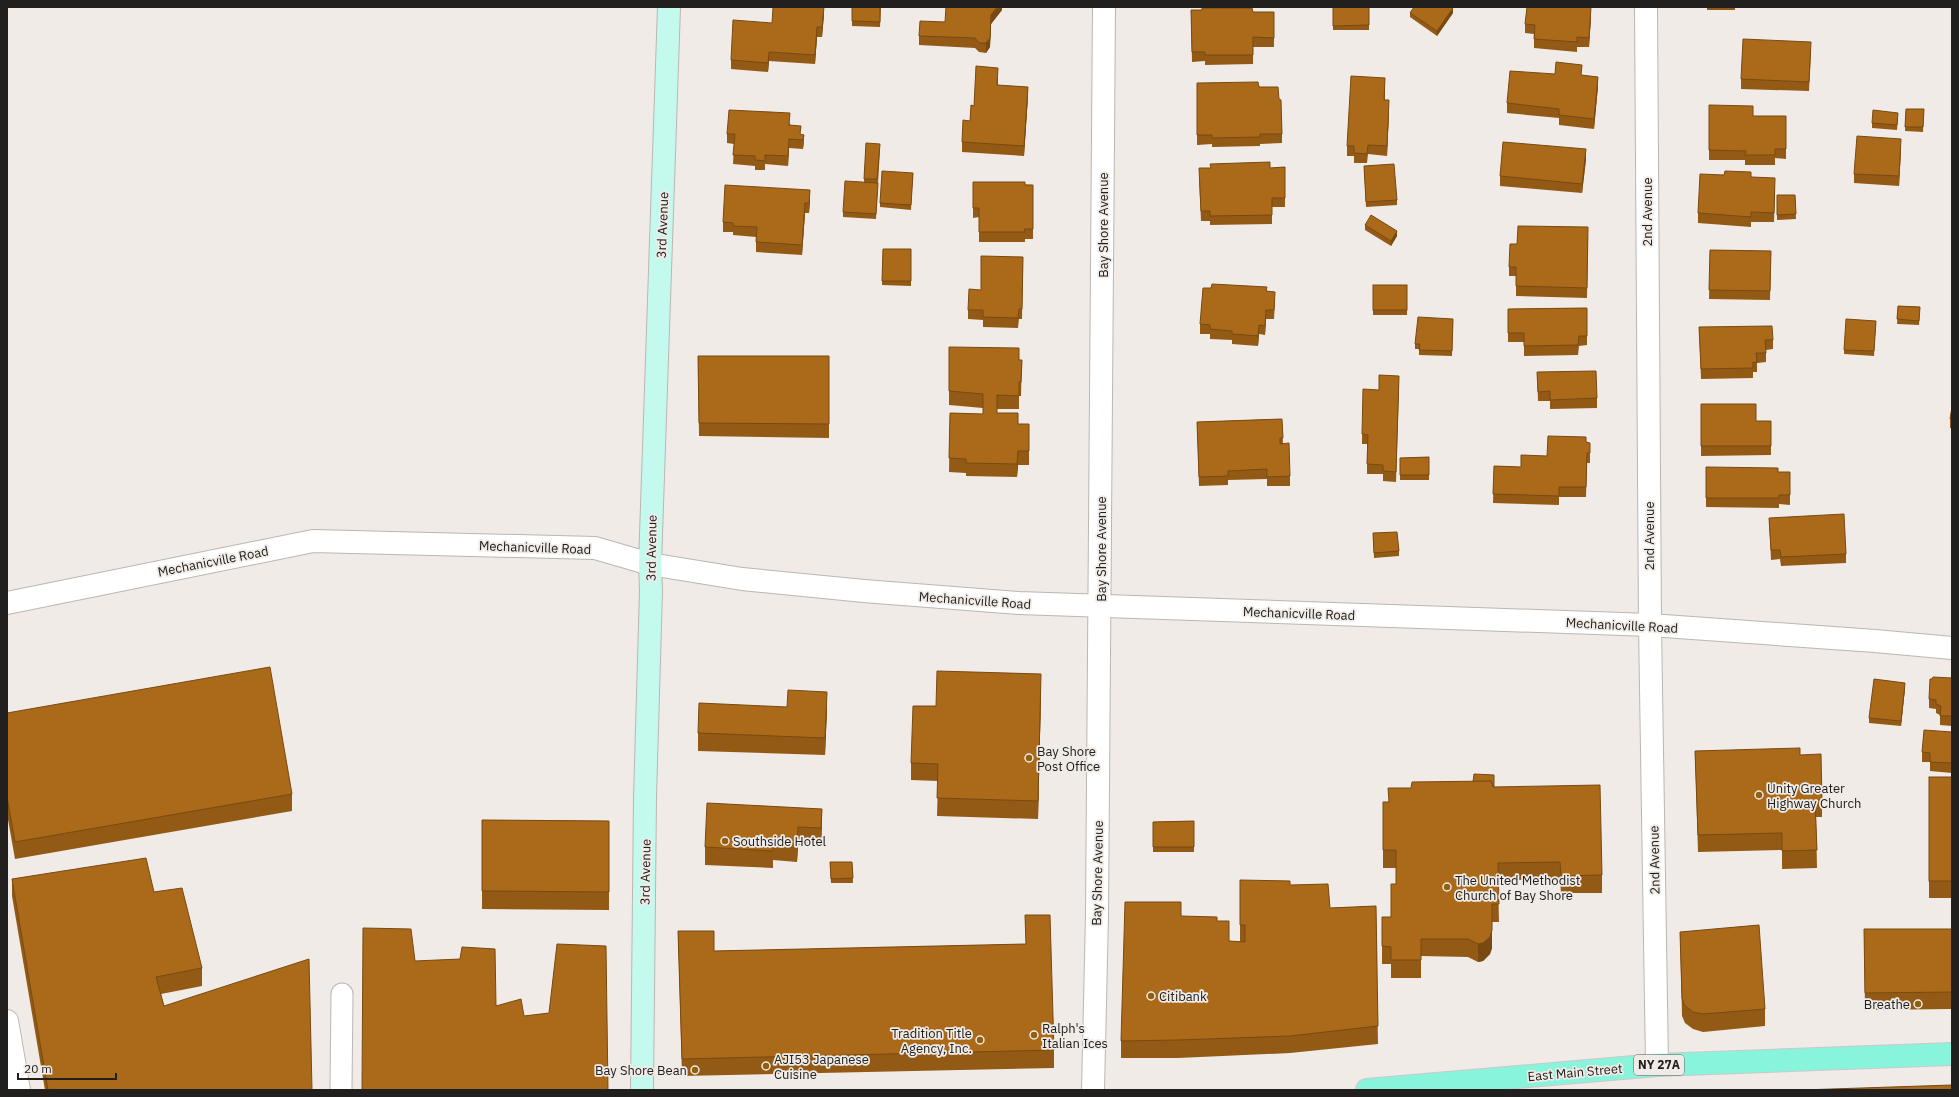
<svg xmlns="http://www.w3.org/2000/svg" width="1959" height="1097" font-family="'IBM Plex Sans',sans-serif">
<style>
.lines{fill:none;stroke-linecap:round;stroke-linejoin:round}
.pedestrian-casing{stroke:#bbb6b2;stroke-width:23}
.minor-casing{stroke:#bbb6b2;stroke-width:24}
.tertiary-casing{stroke:#bbb6b2;stroke-width:24}
.secondary-casing{stroke:#bbb6b2;stroke-width:24}
.primary-casing{stroke:#cac9c9;stroke-width:24}
.pedestrian{stroke:#fff;stroke-width:21}
.minor{stroke:#fff;stroke-width:22}
.tertiary{stroke:#fff;stroke-width:22}
.secondary{stroke:#c3faed;stroke-width:22}
.primary{stroke:#88f4db;stroke-width:22}
.wall{fill:#935a16}
.shaded-wall{fill:#784a12}
.building{fill:#ab691a;stroke:#784a12}
.poi-dot{fill:#91600f;stroke:#f0ebe6;stroke-width:1.5}
.labels{text-anchor:middle;stroke-width:3.5;stroke-linejoin:round;paint-order:stroke}
.shield{fill:#f0ebe6;stroke:#605d5a;stroke-width:1}
.shield-label{font-size:12px;font-weight:bold;fill:#22201e}
.street-label{font-size:13px;fill:#22201e;stroke:#f0ebe6}
.poi-label{font-size:13px;fill:#22201e;stroke:#f0ebe6;text-anchor:start}
</style>
<rect width="100%" height="100%" fill="#f0ebe6"/>
<g class="lines">
<defs>
<path id="pedestrian" d="M341,1090l1,-96"/>
<g id="minor">
<path d="M1646,7l4,618 7,440"/>
<path d="M650,564l92,15 122,12 155,12 631,22 225,16 77,7"/>
<path d="M1093,1090l4,-175 7,-908"/>
</g>
<g id="tertiary">
<path d="M7,603l306,-62 282,7 55,16"/>
<path d="M7,1021l12,69"/>
</g>
<path id="secondary" d="M642,1090l3,-293 6,-206 -1,-27 19,-557"/>
<path id="primary" d="M1367,1090l290,-25 295,-11"/>
</defs>
<!-- pedestrian casing -->
<use href="#pedestrian" class="pedestrian-casing"/>
<!-- minor casing -->
<use href="#minor" class="minor-casing"/>
<!-- tertiary casing -->
<use href="#tertiary" class="tertiary-casing"/>
<!-- secondary casing -->
<use href="#secondary" class="secondary-casing"/>
<!-- primary casing -->
<use href="#primary" class="primary-casing"/>
<!-- pedestrian -->
<use href="#pedestrian" class="pedestrian"/>
<!-- minor -->
<use href="#minor" class="minor"/>
<!-- tertiary -->
<use href="#tertiary" class="tertiary"/>
<!-- secondary -->
<use href="#secondary" class="secondary"/>
<!-- primary -->
<use href="#primary" class="primary"/>
</g>
<!-- wall -->
<g class="wall">
<path d="M852,7h29l-1,20 -28,-1z"/>
<rect x="1333" y="7" width="36" height="23"/>
<rect x="1707" y="7" width="28" height="3"/>
<path d="M1002,10l-11,14 -1,23 -4,6 -7,-1 -4,-4 -56,-3v-9l26,-14z"/>
<path d="M1191,10l62,2h21v35h-21v17l-48,1v-4l-13,1z"/>
<path d="M1410,13h43l-16,23 -27,-19z"/>
<path d="M824,14l-2,23h-5l-2,27 -46,-3 -1,11 -37,-3v-9l41,-37z"/>
<path d="M1591,16l-2,31h-12v5l-43,-4v-14l-9,-1v-9z"/>
<path d="M1811,51l-2,40 -68,-2v-10z"/>
<path d="M1582,75l16,11 -4,43 -35,-4v-7l-52,-5v-10z"/>
<path d="M998,77v8l30,11 -4,60 -62,-4v-10l8,-21 4,-15z"/>
<path d="M1197,83l62,4 20,12 3,35v9l-22,1v2l-48,1v-3l-15,1z"/>
<path d="M1385,87v13l4,10 -2,46 -19,-2 -1,9h-13v-7h-7v-10z"/>
<path d="M1709,105l44,11h33v43l-11,-1v7h-30v-5h-36z"/>
<path d="M1906,109h18l-1,23 -18,-1z"/>
<path d="M1898,118l-1,12 -25,-2v-5z"/>
<path d="M790,123v2l11,10h3v9l-1,5 -14,-1 -1,18 -23,-2v6h-10v-4l-22,-2 1,-20 -7,-1v-9z"/>
<path d="M866,143l14,6 -4,70 -33,-2v-5l21,-30z"/>
<path d="M1901,148l-2,38 -45,-3v-9z"/>
<path d="M1586,159l-4,34 -82,-7v-10z"/>
<path d="M1364,166l33,34v5l-31,2z"/>
<path d="M1285,167v40h-13v17l-62,1v-4h-9l-2,-44 71,-9z"/>
<path d="M913,173l-2,37 -31,-3v-4z"/>
<path d="M1751,177l24,11 -1,34h-23v5l-53,-4v-10z"/>
<path d="M973,182l60,3v54h-8v3h-46v-25l-6,1z"/>
<path d="M1777,195h18l1,24 -19,1z"/>
<path d="M810,200l-1,13h-4l-3,42 -46,-3v-15l-23,-2v-3h-10v-10z"/>
<path d="M1365,225l32,11 -6,10 -26,-16z"/>
<path d="M1588,237l-1,61 -71,-2v-20h-7v-9l8,-23z"/>
<path d="M883,249h28v37l-29,-1z"/>
<path d="M1710,250l61,1 -1,49 -61,-1z"/>
<path d="M1023,257l-1,62h-3l-1,9 -35,-1v-7l-15,-1v-9l13,-20z"/>
<rect x="1373" y="285" width="34" height="30"/>
<path d="M1267,291l8,10 -1,18h-8l-1,16 -6,-1 -1,12 -26,-2v-4l-22,-1v-5h-10v-10z"/>
<path d="M1898,306l22,1 -1,18 -22,-1z"/>
<path d="M1587,308v37l-8,1 -1,9 -54,1v-14h-16v-33z"/>
<path d="M1453,319l-1,37 -33,-1v-6h-4v-5z"/>
<path d="M1876,321l-2,35 -30,-2v-4z"/>
<path d="M1699,327l74,13v9l-7,1v12l-9,1v9h-4v6l-52,1z"/>
<path d="M949,347l70,13h3l-1,36h-2v13h-22v4l21,11 11,14v27h-11l-1,12 -51,-1v-3l-17,-1 1,-59 33,1v-6l-34,-3z"/>
<path d="M698,356h131v82l-130,-2z"/>
<path d="M1537,372l60,26v10l-47,1v-8h-12z"/>
<path d="M1399,385l-3,97 -13,-1v-7h-16v-30h-5v-10l17,-44z"/>
<path d="M1701,404l55,17h15v34l-70,1z"/>
<path d="M1952,407v22l-2,-1v-9z"/>
<path d="M1282,419l1,25 7,32v10h-23v-7l-39,1v5l-29,1 -2,-64z"/>
<path d="M1586,442l4,1v20h-3l-1,34h-27v8l-66,-2 1,-37 27,1z"/>
<path d="M1429,457v23h-29v-22z"/>
<path d="M1706,467l72,5h12v33l-11,-1v4l-73,-1z"/>
<path d="M1769,518l77,36v9l-65,3 -1,-7 -9,1z"/>
<path d="M1373,533l26,18v5l-25,2z"/>
<path d="M1952,678v48l-12,-1v-10l-4,-2v-4l-7,-1v-9z"/>
<path d="M1905,688l-4,38 -32,-3v-5z"/>
<path d="M1041,692l-3,127 -101,-3 1,-35 -27,-1v-17l25,-57z"/>
<path d="M827,709l-2,46 -127,-4v-18z"/>
<path d="M7,713l285,81v17l-277,48 -8,-45z"/>
<path d="M1952,732v41l-22,-2v-9h-8v-10z"/>
<path d="M1695,751l105,4 22,45v17h-6l1,51 -35,1v-19l-84,2z"/>
<rect x="1929" y="777" width="23" height="121"/>
<path d="M1494,787l108,88v18h-41l-1,-13h-62l1,42h-7v26l-2,6 -7,7 -5,1 -10,-5 -47,-1v22h-30v-14h-9v-47h9l5,-33v-16h-13v-66h5l23,-14z"/>
<path d="M822,809l-1,37 -23,-1 -1,17 -24,-2v8l-68,-3v-18z"/>
<path d="M482,820l127,1v89l-127,-1z"/>
<path d="M1194,821v31h-41v-30z"/>
<path d="M830,862h22l1,21h-22z"/>
<path d="M12,879l142,13 48,76v18l-41,8 3,12 148,84h-267l-33,-194z"/>
<path d="M1240,880l50,5 40,23 46,-2 2,138 -88,9 -112,5h-57v-17l60,-125 36,5 12,20 11,1z"/>
<path d="M1025,915l29,135v18l-372,8 -4,-145 36,20 312,-7z"/>
<path d="M1864,929h88v80l-87,1z"/>
<path d="M1680,932l85,77v17l-62,6 -10,-3 -8,-6 -3,-7z"/>
</g>
<!-- shaded-wall -->
<g class="shaded-wall">
<path d="M824,7v7l-2,23v-10z"/>
<path d="M997,7h5v3l-11,14 -1,23 -4,6v-10l5,-28z"/>
<path d="M1591,7v9l-2,31v-9z"/>
<path d="M1453,8v5l-16,23v-5z"/>
<path d="M817,27v10l-2,27v-9z"/>
<path d="M769,52v9l-1,11v-9z"/>
<path d="M1598,77v9l-4,43v-10z"/>
<path d="M1028,87v9l-4,60v-10z"/>
<path d="M1389,100v10l-2,46v-10z"/>
<path d="M789,139v9l-1,18v-10z"/>
<path d="M1901,139v9l-2,38v-10z"/>
<path d="M1586,149v10l-4,34v-9z"/>
<path d="M810,190v10l-1,13v-10z"/>
<path d="M805,203v10l-3,42v-10z"/>
<path d="M1397,231v5l-6,10v-5z"/>
<path d="M1266,310v9l-1,16v-9z"/>
<path d="M1259,325v9l-1,12v-10z"/>
<path d="M1018,451v14l-1,12v-13z"/>
<path d="M1041,674v18l-3,127v-18z"/>
<path d="M1905,683v5l-4,38v-5z"/>
<path d="M827,692v17l-2,46v-17z"/>
<path d="M822,809v17l-1,20v-18z"/>
<path d="M798,827v18l-1,17v-18z"/>
<path d="M1492,930v18l-2,6 -7,7 -5,1v-18z"/>
</g>
<!-- building -->
<g class="building">
<path d="M773,7h51l-2,20h-5l-2,28 -46,-3 -1,11 -37,-3 2,-40 39,3z"/>
<path d="M852,7h28v15l-28,-1z"/>
<path d="M946,7h51l-6,8 -1,23 -4,5h-7l-4,-5 -56,-2 1,-15 25,1z"/>
<path d="M1333,7h36v18l-36,1z"/>
<path d="M1414,7h38l1,1 -16,23 -27,-18z"/>
<path d="M1527,7h64l-2,31 -12,-1v5l-43,-3 1,-14 -10,-1z"/>
<path d="M1202,8h50l1,4h21v26l-21,-1v18h-48v-3h-13l-1,-42h11z"/>
<path d="M1743,39l68,3 -2,40 -68,-3z"/>
<path d="M1556,62l26,3 -1,10 17,2 -4,42 -35,-4v-6l-52,-6 3,-32 45,3z"/>
<path d="M976,66l22,2 -1,17 31,2 -4,59 -62,-4 1,-22 7,1 1,-16 3,1z"/>
<path d="M1351,76l34,2 -1,22h5l-2,46 -19,-1 -1,9 -13,-1v-7h-7z"/>
<path d="M1258,82l1,5h19l1,12 2,1 1,34h-22v3l-48,1v-3h-15v-52z"/>
<path d="M1709,105l44,1v10h33v33h-11v6h-30l1,-4 -37,-1z"/>
<path d="M1906,109h18l-1,18h-18z"/>
<path d="M729,110l61,3 -1,12 12,1 -1,8 4,1 -1,5 -14,-1 -1,17 -23,-1v6l-10,-1v-4l-22,-1 2,-21h-8z"/>
<path d="M1873,110l25,3 -1,12 -25,-2z"/>
<path d="M1857,136l44,3 -2,37 -45,-2z"/>
<path d="M1503,142l83,7 -4,35 -82,-8z"/>
<path d="M866,143l14,1 -3,35h-13z"/>
<path d="M1270,162v6l15,-1v31h-13v17l-62,1v-5h-9l-2,-43h12l-1,-4z"/>
<path d="M1394,164l3,36 -31,2 -2,-36z"/>
<path d="M882,171l31,2 -2,32 -31,-2z"/>
<path d="M1725,171l26,1v5l24,1 -1,35 -23,-1v5l-53,-4 2,-39 24,1z"/>
<path d="M845,181l33,2 -2,31 -33,-2z"/>
<path d="M973,182h52v3h8v44h-9l1,3h-46v-24h-6z"/>
<path d="M725,185l85,5 -1,13h-4l-3,42 -46,-3 1,-15 -24,-1v-3l-10,-1z"/>
<path d="M1777,195h18l1,19 -19,1z"/>
<path d="M1371,215l26,16 -6,10 -26,-16z"/>
<path d="M1518,226l70,1 -1,61 -71,-2v-19h-7l1,-23h7z"/>
<path d="M883,249h28v32h-29z"/>
<path d="M1710,250l61,1 -1,40 -61,-1z"/>
<path d="M981,256l42,1 -1,52h-3l-1,9 -35,-1v-7h-15l1,-21 12,1z"/>
<path d="M1212,284l55,3 -1,4 9,1 -1,18h-8l-1,16 -6,-1 -1,11 -26,-2v-3l-22,-2v-4l-10,-1 3,-36h8z"/>
<rect x="1373" y="285" width="34" height="25"/>
<path d="M1898,306l22,1 -1,14 -22,-2z"/>
<path d="M1587,308v28h-8l-1,9 -54,1v-13h-16v-24z"/>
<path d="M1418,317l35,2 -1,32 -33,-1 1,-6h-5z"/>
<path d="M1846,319l30,2 -2,30 -30,-1z"/>
<path d="M1772,326l1,14h-8l1,13h-10l1,10 -4,-1v6l-52,1 -2,-42z"/>
<path d="M949,347l70,1v12h3l-1,22h-2v14l-22,-1v18h21v11h11v27h-11l-1,13 -51,-1v-4l-17,-1 1,-45 33,1v-20l-34,-3z"/>
<path d="M698,356h131v68l-130,-1z"/>
<path d="M1596,371l1,27 -47,2v-9l-12,1 -1,-20z"/>
<path d="M1379,375l20,1 -3,96 -13,-1v-6l-16,-1 1,-29 -6,-1 1,-45 16,1z"/>
<path d="M1701,404h55v17h15v25h-70z"/>
<path d="M1952,407v12h-2z"/>
<path d="M1282,419l1,19h-3v6l9,-1 1,33 -23,1v-8l-39,2v5l-29,1 -2,-55z"/>
<path d="M1548,436l38,1v5l4,1v10h-3l-1,34h-27v9l-66,-2 1,-28 27,1v-12l26,1z"/>
<path d="M1429,457v18h-29v-17z"/>
<path d="M1706,467l72,1v4h12v23h-11v3h-73z"/>
<path d="M1844,514l2,40 -65,3 -1,-7h-9l-2,-32z"/>
<path d="M1397,532l2,19 -25,2 -1,-20z"/>
<path d="M270,667l22,127 -277,48 -8,-45v-84z"/>
<path d="M937,671l104,3 -3,127 -101,-3 1,-34 -27,-1 2,-57h23z"/>
<path d="M1933,677l19,1v38h-12l1,-10 -5,-2v-4l-7,-1 1,-20h2z"/>
<path d="M1874,679l31,4 -4,38 -32,-3z"/>
<path d="M788,690l39,2 -2,46 -127,-5 1,-30 88,4z"/>
<path d="M1924,730l28,2v31l-22,-1v-9l-8,-1z"/>
<path d="M1800,748v7l21,-1 1,46h-7l2,50 -35,1v-18l-84,2 -3,-84z"/>
<path d="M1474,774l20,1v12l-3,-6 -18,1z"/>
<rect x="1929" y="777" width="23" height="104"/>
<path d="M1491,781l2,6 107,-2 2,90 -41,1 -1,-14 -62,1 1,41h-7v26l-2,7 -7,6 -5,1 -10,-5h-47v21h-30v-13l-9,-1v-29h9v-33h5v-34h-13v-48h6l-1,-14h23l1,-6z"/>
<path d="M707,803l115,6 -1,19 -23,-1 -1,17 -24,-1v8l-68,-4z"/>
<path d="M482,820l127,1v71l-127,-1z"/>
<path d="M1194,821v26h-41v-25z"/>
<path d="M146,858l8,34 28,-4 20,80 -46,9 8,29 145,-47 3,131h-264l-36,-211z"/>
<path d="M830,862h22l1,16 -22,1z"/>
<path d="M1240,880l50,1v4l38,-1 2,24 46,-2 2,120 -88,10 -112,4 -57,1 4,-139h56v14l36,1v4h12v20l16,1v-17h-5z"/>
<path d="M1025,915h25l4,135 -372,9 -4,-128h36v20l312,-7z"/>
<path d="M1759,925l6,84 -62,5 -10,-2 -8,-6 -3,-8 -2,-66z"/>
<path d="M363,928l48,1 4,32 45,-2 2,-12 33,2 1,57 25,-7 3,17 25,-3 8,-69 49,2 2,144h-246z"/>
<path d="M1864,929h88v63l-87,1z"/>
<path d="M1952,1085v5h-151z"/>
</g>
<!-- markers -->
<g class="poi-dot">
<circle cx="1029" cy="758" r="4"/>
<circle cx="1759" cy="795" r="4"/>
<circle cx="725" cy="841" r="4"/>
<circle cx="1447" cy="887" r="4"/>
<circle cx="1151" cy="996" r="4"/>
<circle cx="1918" cy="1004" r="4"/>
<circle cx="1034" cy="1035" r="4"/>
<circle cx="980" cy="1040" r="4"/>
<circle cx="766" cy="1066" r="4"/>
<circle cx="695" cy="1070" r="4"/>
</g>
<g class="labels">
<!-- shield labels -->
<rect class="shield" x="1634" y="1055" width="50" height="20" rx="3"/>
<g class="shield-label">
<text x="1659" y="1069">NY 27A</text>
</g>
<!-- street labels -->
<g class="street-label">
<text transform="translate(1647 212) rotate(-90)" y="5">2nd Avenue</text>
<text transform="translate(662 225) rotate(-88)" y="5">3rd Avenue</text>
<text transform="translate(1103 225) rotate(-90)" y="5">Bay Shore Avenue</text>
<text transform="translate(1649 536) rotate(-90)" y="5">2nd Avenue</text>
<text transform="translate(535 547) rotate(2)" y="5">Mechanicville Road</text>
<text transform="translate(651 548) rotate(-89)" y="5">3rd Avenue</text>
<text transform="translate(1101 549) rotate(-90)" y="5">Bay Shore Avenue</text>
<text transform="translate(213 561) rotate(-11)" y="5">Mechanicville Road</text>
<text transform="translate(975 600) rotate(4)" y="5">Mechanicville Road</text>
<text transform="translate(1299 613) rotate(2)" y="5">Mechanicville Road</text>
<text transform="translate(1622 625) rotate(3)" y="5">Mechanicville Road</text>
<text transform="translate(1654 860) rotate(-91)" y="5">2nd Avenue</text>
<text transform="translate(645 872) rotate(-89)" y="5">3rd Avenue</text>
<text transform="translate(1097 873) rotate(-89)" y="5">Bay Shore Avenue</text>
<text transform="translate(1575 1072) rotate(-5)" y="5">East Main Street</text>
</g>
<!-- poi labels -->
<g class="poi-label">
<text x="1037" y="756">Bay Shore<tspan x="1037" dy="15">Post Office</tspan></text>
<text x="1767" y="793">Unity Greater<tspan x="1767" dy="15">Highway Church</tspan></text>
<text x="733" y="846">Southside Hotel</text>
<text x="1455" y="885">The United Methodist<tspan x="1455" dy="15">Church of Bay Shore</tspan></text>
<text x="1159" y="1001">Citibank</text>
<text x="1910" y="1009" text-anchor="end">Breathe</text>
<text x="1042" y="1033">Ralph's<tspan x="1042" dy="15">Italian Ices</tspan></text>
<text x="972" y="1038" text-anchor="end">Tradition Title<tspan x="972" dy="15">Agency, Inc.</tspan></text>
<text x="774" y="1064">AJI53 Japanese<tspan x="774" dy="15">Cuisine</tspan></text>
<text x="687" y="1075" text-anchor="end">Bay Shore Bean</text>
</g>
</g>
<!-- border -->
<rect width="1959" height="1097" fill="none" stroke="#22201e" stroke-width="16"/>
<!-- scale -->
<path d="M18 1073v6h98v-6" fill="none" stroke="#22201e" stroke-width="2"/>
<text x="24" y="1073" font-size="12" fill="#22201e" stroke="#f0ebe6" stroke-width="3" paint-order="stroke">20 m</text>
</svg>
